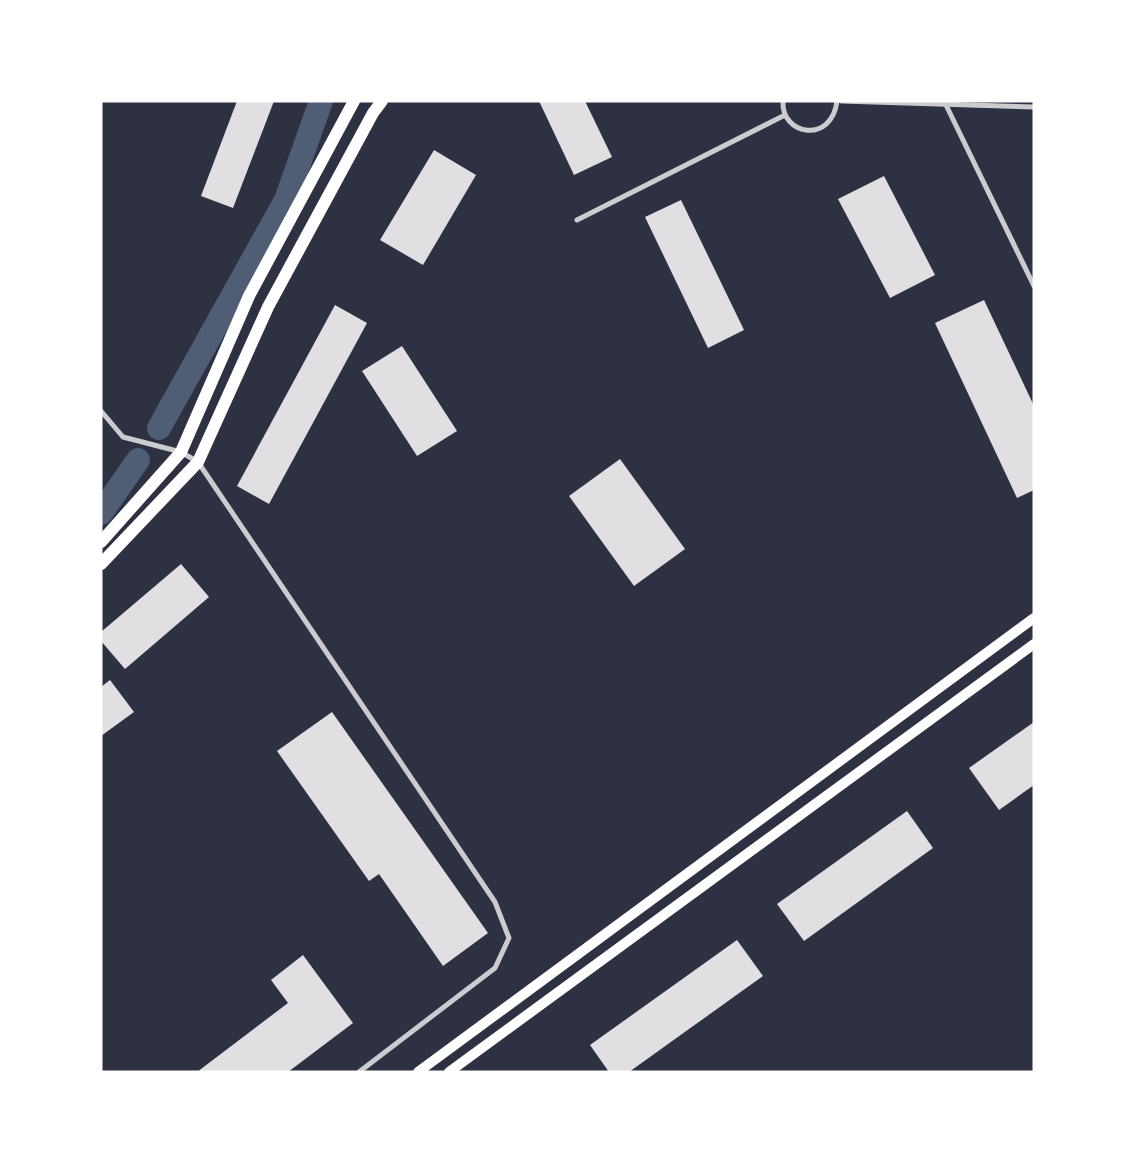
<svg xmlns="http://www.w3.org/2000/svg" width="1135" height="1173" font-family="Karla,sans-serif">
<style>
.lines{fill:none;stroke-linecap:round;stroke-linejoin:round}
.canal{stroke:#4f5d75;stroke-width:24}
.building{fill:#e0e0e3}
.minor{stroke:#caccd0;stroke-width:5}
.secondary{stroke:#fff;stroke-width:10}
.primary{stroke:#fff;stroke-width:12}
</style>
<rect width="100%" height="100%" fill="#2d3142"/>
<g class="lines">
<!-- canal -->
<g class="canal">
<path d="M159,428l127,-228 35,-99"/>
<path d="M101,513l37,-53"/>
</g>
</g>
<!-- building -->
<g class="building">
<path d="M237,101h37l-41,107 -32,-12z"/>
<path d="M539,101h46l27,56 -38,18z"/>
<path d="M434,150l42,25 -53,90 -43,-25z"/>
<path d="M884,176l51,99 -45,23 -52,-99z"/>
<path d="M681,200l63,130 -36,18 -63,-131z"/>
<path d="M984,300l50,106v84l-17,8 -82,-175z"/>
<path d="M335,305l32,18 -98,181 -32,-18z"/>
<path d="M402,346l55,85 -40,25 -55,-85z"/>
<path d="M620,459l65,90 -51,37 -65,-90z"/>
<path d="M181,564l28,33 -84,72 -24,-28v-9z"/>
<path d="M110,680l24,32 -33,24v-49z"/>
<path d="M332,712l156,221 -45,33 -64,-92 -10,7 -92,-130z"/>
<path d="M1034,722v63l-35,25 -30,-42z"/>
<path d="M907,811l26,37 -129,93 -27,-37z"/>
<path d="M737,940l26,36 -134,96h-20l-19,-27z"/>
<path d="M303,955l50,68 -65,49h-91l91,-69 -17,-23z"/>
</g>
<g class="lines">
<!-- minor -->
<g class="minor">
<path d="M783,101c-2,35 49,43 54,0"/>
<path d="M841,101l193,6"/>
<path d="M946,105l88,181"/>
<path d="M577,220l208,-105"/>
<path d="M101,411l22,26 58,15 17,10 297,440 14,36 -14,30 -136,104"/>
</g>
<!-- secondary -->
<g class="secondary">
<path d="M418,1072l616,-454"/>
<path d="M449,1072l585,-428"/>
</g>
<!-- primary -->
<g class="primary">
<path d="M101,542l80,-90 68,-156 105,-195"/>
<path d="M101,564l97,-102 70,-155 105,-194 9,-12"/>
</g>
</g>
<!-- border -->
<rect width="1135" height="1173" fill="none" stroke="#ffffff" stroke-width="205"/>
</svg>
